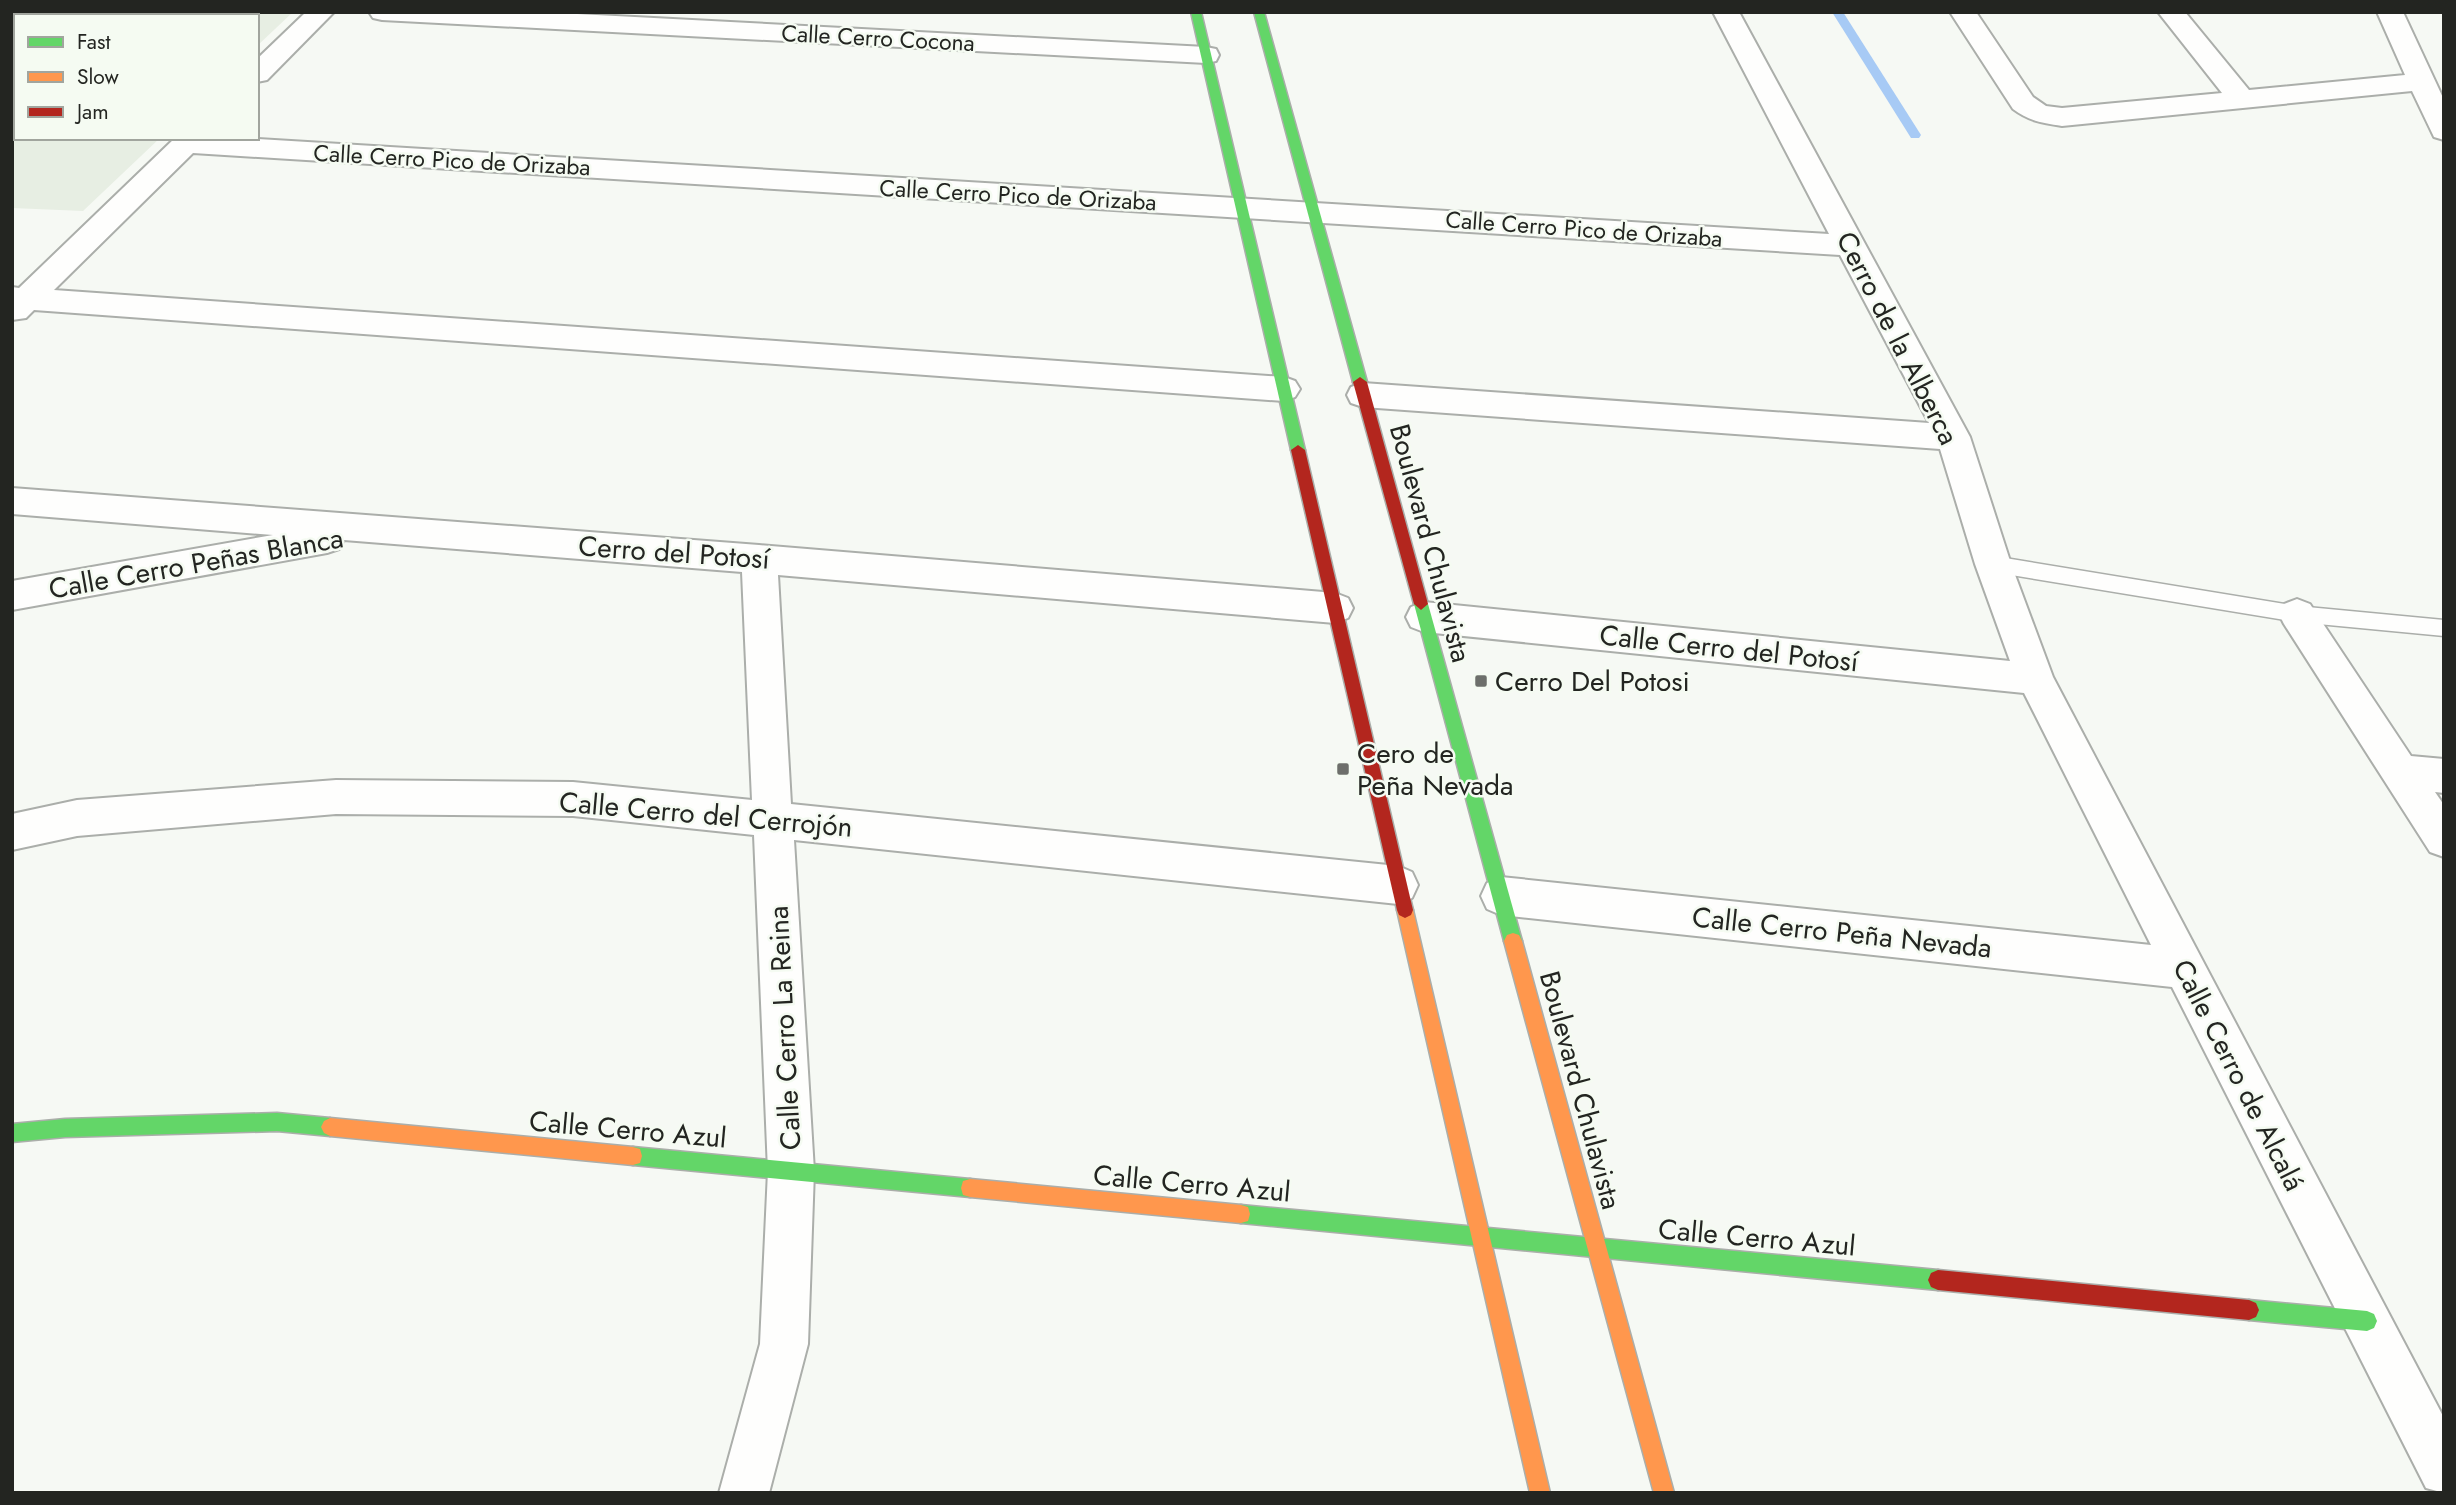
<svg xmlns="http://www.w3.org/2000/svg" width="2456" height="1505" font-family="Jost,sans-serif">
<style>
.built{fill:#e7eee3}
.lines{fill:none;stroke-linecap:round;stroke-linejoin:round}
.stream{fill:#a7caf5;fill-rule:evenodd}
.lane-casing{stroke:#abaeaa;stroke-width:3}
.street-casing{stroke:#abaeaa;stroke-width:4}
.fast-casing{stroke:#abaeaa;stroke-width:3}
.slow-casing{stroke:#abaeaa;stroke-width:3}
.jam-casing{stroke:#abaeaa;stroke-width:3}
.lane{fill:#fefefd;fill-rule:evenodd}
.street{fill:#fefefd;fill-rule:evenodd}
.fast{fill:#63d668;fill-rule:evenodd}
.slow{fill:#ff974d;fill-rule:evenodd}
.jam{fill:#b3261e;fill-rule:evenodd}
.poi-dot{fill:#6d6f6b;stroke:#f5fbf2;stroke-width:2.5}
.labels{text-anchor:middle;stroke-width:5;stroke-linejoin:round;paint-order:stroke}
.far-street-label{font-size:23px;fill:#232521;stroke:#f5fbf2}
.street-label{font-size:28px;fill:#232521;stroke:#f5fbf2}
.poi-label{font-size:28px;fill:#232521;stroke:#f5fbf2;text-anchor:start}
</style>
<rect width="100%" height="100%" fill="#f6f9f4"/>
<!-- built -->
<path class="built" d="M12,12h281l-36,34v-30h-241v122h144l-77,73 -71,-3z"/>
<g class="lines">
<!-- stream -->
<path class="stream" d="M1832,12h11l78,123 -2,3h-8z"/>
<defs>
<path id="lane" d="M1993,556l304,50 147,14v16l-147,-14 -304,-50 -7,-3 -3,-5 3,-5z"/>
<g id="street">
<path d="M306,12h28l-67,68 -10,2v-23z"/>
<path d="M369,12h170l667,35 10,2 3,6 -3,6 -10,2 -824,-43 -9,-2z"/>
<path d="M1713,12h26l231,425 41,127 42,113 391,741v75l-18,-5 -254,-501 -671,-72 -14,-6 -6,-13 6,-13 14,-6 650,68 -127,-252 -600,-61 -13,-5 -5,-10 5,-10 13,-5 586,59 -35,-97 -35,-115 -577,-42 -12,-4 -4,-8 4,-8 12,-4 566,40 -89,-168 -1647,-102 -139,137 1230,87 11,4 5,8 -5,8 -11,4 -1250,-91 -8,8 -14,2v-33l7,1 156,-150h66l1588,96z"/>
<path d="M1950,12h26l57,85 13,9 16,2 160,-15 -64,-81h27l64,78 156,-15 -28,-63h26l41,88v40l-10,-3 -22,-46 -350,35c-20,-3 -33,-5 -49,-17z"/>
<path d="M12,488l747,57 576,48 13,5 5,10 -5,10 -13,5 -557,-48 13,229 607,62 14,6 6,13 -6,13 -14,6 -604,-64 20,331 -6,173 -39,149h-50l41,-149 8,-173 -14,-336 -181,-19 -237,-2 -259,22 -65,14v-36l65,-14 259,-20 237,2 179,18 -10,-228 -398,-32 -5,9 -12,4 -315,57v-29l261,-46 -261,-21z"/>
<path d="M2297,599l13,5 101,152 33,3v34l-9,-1 9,13v52l-14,-5 -146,-228 -5,-10 5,-10z"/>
</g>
<g id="fast">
<path d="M1191,12h10l104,438 -7,5 -7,-5z"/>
<path d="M1254,12h10l103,370 -7,5 -7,-5z"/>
<path d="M1421,598l7,6 94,337 -3,6 -6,2 -6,-2 -3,-6 -90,-337z"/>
<path d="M277,1113l53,5 6,3 3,6 -3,6 -6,3 -53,-5 -212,6 -53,5v-18l53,-5z"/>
<path d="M633,1147l337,32 7,2 2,7 -2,7 -7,2 -337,-32 -7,-2 -2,-7 2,-7z"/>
<path d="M1241,1205l697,65 7,3 3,7 -3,7 -7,3 -697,-67 -7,-2 -2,-7 2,-7z"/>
<path d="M2249,1300l118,11 7,3 3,7 -3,7 -7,3 -118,-11 -7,-3 -3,-7 3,-7z"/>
</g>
<g id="slow">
<path d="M1405,902l6,3 2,5 137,583h-20l-133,-583 2,-5z"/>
<path d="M1513,933l6,2 3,6 152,552h-20l-150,-552 3,-6z"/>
<path d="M330,1118l303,29 7,2 2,7 -2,7 -7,2 -303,-29 -6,-3 -3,-6 3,-6z"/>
<path d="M970,1179l271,26 7,2 2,7 -2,7 -7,2 -271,-26 -7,-2 -2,-7 2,-7z"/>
</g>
<g id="jam">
<path d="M1360,377l7,5 61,222 -7,6 -7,-6 -61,-222z"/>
<path d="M1298,445l7,5 108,460 -2,5 -6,3 -6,-3 -2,-5 -106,-460z"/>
<path d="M1938,1270l311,30 7,3 3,7 -3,7 -7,3 -311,-30 -7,-3 -3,-7 3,-7z"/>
</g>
</defs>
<!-- lane casing -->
<use href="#lane" class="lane-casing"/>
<!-- street casing -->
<use href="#street" class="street-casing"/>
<!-- fast casing -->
<use href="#fast" class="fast-casing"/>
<!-- slow casing -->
<use href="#slow" class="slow-casing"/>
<!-- jam casing -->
<use href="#jam" class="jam-casing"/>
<!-- lane -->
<use href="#lane" class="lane"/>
<!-- street -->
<use href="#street" class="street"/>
<!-- fast -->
<use href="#fast" class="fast"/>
<!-- slow -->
<use href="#slow" class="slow"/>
<!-- jam -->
<use href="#jam" class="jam"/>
</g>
<!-- markers -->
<g class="poi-dot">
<rect x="1474" y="674" width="14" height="14" rx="3.5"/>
<rect x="1336" y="762" width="14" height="14" rx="3.5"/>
</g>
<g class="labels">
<!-- far-street labels -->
<g class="far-street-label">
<text transform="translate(878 38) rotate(3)" y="8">Calle Cerro Cocona</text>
<text transform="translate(452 160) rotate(3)" y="8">Calle Cerro Pico de Orizaba</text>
<text transform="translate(1018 195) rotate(3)" y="8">Calle Cerro Pico de Orizaba</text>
<text transform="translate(1584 229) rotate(4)" y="8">Calle Cerro Pico de Orizaba</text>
</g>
<!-- street labels -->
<g class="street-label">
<text transform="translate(1898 338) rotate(63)" y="10">Cerro de la Alberca</text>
<text transform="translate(1431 543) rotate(75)" y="10">Boulevard Chulavista</text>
<text transform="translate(674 552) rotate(4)" y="10">Cerro del Potosí</text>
<text transform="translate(196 563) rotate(-10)" y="10">Calle Cerro Peñas Blanca</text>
<text transform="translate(1729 648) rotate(6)" y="10">Calle Cerro del Potosí</text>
<text transform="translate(706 814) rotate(5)" y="10">Calle Cerro del Cerrojón</text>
<text transform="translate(1842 932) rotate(6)" y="10">Calle Cerro Peña Nevada</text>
<text transform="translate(784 1028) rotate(-93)" y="10">Calle Cerro La Reina</text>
<text transform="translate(2239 1075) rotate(63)" y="10">Calle Cerro de Alcalá</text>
<text transform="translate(1581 1090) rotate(75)" y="10">Boulevard Chulavista</text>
<text transform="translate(628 1129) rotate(5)" y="10">Calle Cerro Azul</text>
<text transform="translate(1192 1183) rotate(5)" y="10">Calle Cerro Azul</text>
<text transform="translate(1757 1237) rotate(5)" y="10">Calle Cerro Azul</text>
</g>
<!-- poi labels -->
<g class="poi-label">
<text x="1495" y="691">Cerro Del Potosi</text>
<text x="1357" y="763">Cero de<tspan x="1357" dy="32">Peña Nevada</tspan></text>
</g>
</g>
<!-- border -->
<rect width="2456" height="1505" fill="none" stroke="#232521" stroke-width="28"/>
<!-- legend -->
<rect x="14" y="14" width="245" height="126" fill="#f5fbf2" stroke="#a1a59e" stroke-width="2"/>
<rect x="28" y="37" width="35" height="10" fill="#63d668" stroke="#a1a59e" stroke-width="2"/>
<text x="77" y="49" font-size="21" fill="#232521">Fast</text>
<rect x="28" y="72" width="35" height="10" fill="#ff974d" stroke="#a1a59e" stroke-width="2"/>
<text x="77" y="84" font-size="21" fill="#232521">Slow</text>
<rect x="28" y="107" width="35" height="10" fill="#b3261e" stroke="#a1a59e" stroke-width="2"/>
<text x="77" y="119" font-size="21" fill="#232521">Jam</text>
</svg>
